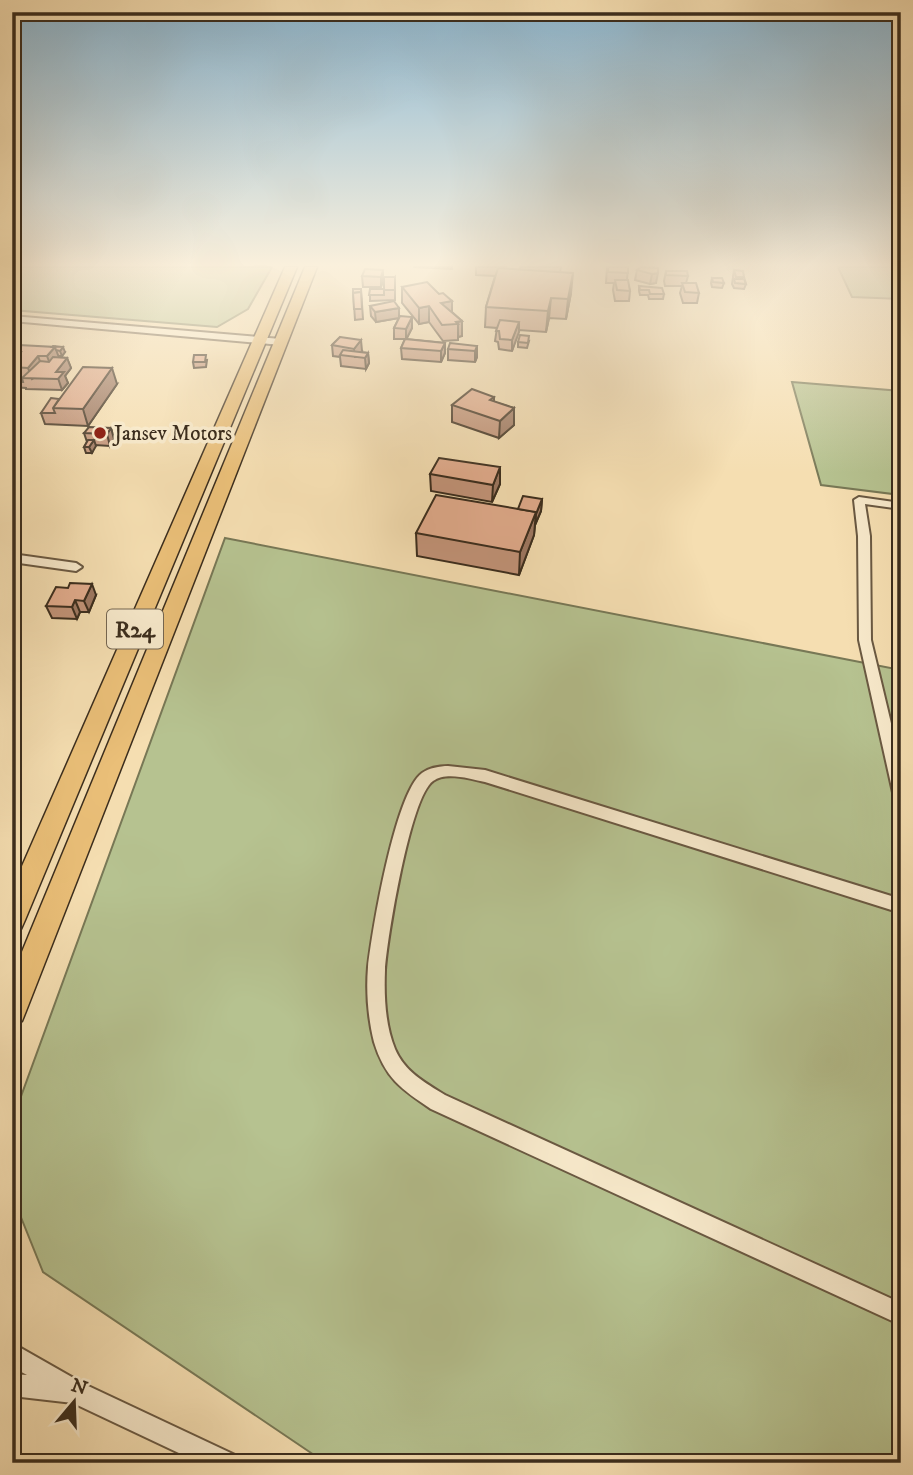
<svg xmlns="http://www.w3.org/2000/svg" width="913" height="1475" font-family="'IM FELL DW Pica',serif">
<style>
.green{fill:#b6c290;stroke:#787856;stroke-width:2}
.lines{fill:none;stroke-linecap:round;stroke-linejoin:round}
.minor-casing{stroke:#6a5942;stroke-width:4}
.primary-casing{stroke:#3b2d1d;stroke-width:3}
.minor{fill:#f8eacc;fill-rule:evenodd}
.primary{fill:#eabf78;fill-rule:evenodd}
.wall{fill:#c29378;stroke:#3b2d1d;stroke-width:2}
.shaded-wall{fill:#9e7862;stroke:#3b2d1d;stroke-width:2}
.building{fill:#e1ab8c;stroke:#3b2d1d;stroke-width:2}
.poi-dot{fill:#8f2418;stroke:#f8eacc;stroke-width:2.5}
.labels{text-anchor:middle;stroke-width:7;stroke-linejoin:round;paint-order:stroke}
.far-poi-label{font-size:21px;fill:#3b2d1d;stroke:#f8eacc;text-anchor:start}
.shield{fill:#f8eacc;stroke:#746652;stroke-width:2}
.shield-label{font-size:23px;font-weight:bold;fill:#3b2d1d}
</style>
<rect width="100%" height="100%" fill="#f5deb1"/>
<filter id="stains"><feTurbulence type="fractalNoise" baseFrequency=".00286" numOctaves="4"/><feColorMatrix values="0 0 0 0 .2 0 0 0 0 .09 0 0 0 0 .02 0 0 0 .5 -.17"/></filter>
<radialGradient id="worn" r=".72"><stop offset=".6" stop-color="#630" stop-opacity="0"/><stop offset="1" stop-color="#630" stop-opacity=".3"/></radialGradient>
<!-- green -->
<g class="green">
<path d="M12,267h260l-24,42 -31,18 -205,-17z"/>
<path d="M838,267h63v32l-49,-2z"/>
<path d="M792,382l109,9v104l-80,-10z"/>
<path d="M225,538l676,132v793h-575l-283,-191 -31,-77v-74z"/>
</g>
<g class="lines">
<defs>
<g id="minor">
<path d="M12,316l269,23 4,3 -4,3 -269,-24z"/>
<path d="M859,497l42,6v6l-36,-5 5,32 1,104 30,125v38l-5,-2 -2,-4 -35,-157 -1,-104 -4,-36z"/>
<path d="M12,554l64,9 6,4 -6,4 -64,-9z"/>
<path d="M448,766l37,4 416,129v14l-416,-131c-14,-3 -39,-11 -52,-1 -23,16 -46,158 -48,189 -1,26 0,55 10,79 10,23 29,33 50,46l456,208v22l-470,-216c-30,-20 -46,-31 -57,-67 -6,-24 -8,-51 -6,-75 4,-36 27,-174 54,-194 7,-5 18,-7 26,-7z"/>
<path d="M12,1343l72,41 151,71 4,8h-39l-127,-60 -61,-7v-22l15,1 -15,-8z"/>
</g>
<g id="primary">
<path d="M285,267h12l-272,653 -4,9 -9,3v-43z"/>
<path d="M305,267h12l-291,744 -4,10 -10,4v-49z"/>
</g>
</defs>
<!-- minor casing -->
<use href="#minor" class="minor-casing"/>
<!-- primary casing -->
<use href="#primary" class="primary-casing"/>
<!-- minor -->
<use href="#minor" class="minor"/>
<!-- primary -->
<use href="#primary" class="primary"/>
</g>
<!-- wall -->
<g class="wall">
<path d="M413,267h39v2z"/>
<path d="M476,267h30l-1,2 15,1v-3h41l-1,5 11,21 -5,26 -17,-1 -3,14 -27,-2 -7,21 -13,-2 -1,-7 -3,-1 2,-13 -12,-1 1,-20 9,-31 -19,-1z"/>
<path d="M607,267h21l-1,13 3,11 -1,10h-14l-2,-11 1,-7h-8z"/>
<path d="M654,267l2,16 -6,1 -15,-4 2,-10z"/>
<path d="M383,270v10l-2,7h-18l-1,-11z"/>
<path d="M734,270l10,7 2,7 -2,5 -10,-1 -2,-4z"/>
<path d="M666,271l22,5 -2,7 13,10 -2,10h-14l-3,-10 2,-7h-17l-1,-5z"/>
<path d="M395,277v23l-25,1v-12h14z"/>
<path d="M712,278l12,5 -2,5 -10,-1 -1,-4z"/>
<path d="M639,286l25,8 -1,5h-14l-1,-4h-8l-1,-4z"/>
<path d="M402,287l37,7 13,7v11l10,9v15l-4,1v3l-15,1 -14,-19 -10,2 -17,-21z"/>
<path d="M353,289h8l2,30 -8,1z"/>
<path d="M370,306l29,2v10l13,-1v11l-6,11 39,4v10l-4,9 -39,-3 -1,-11 4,-9h-11v-11l5,-10 -23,4 -5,-6z"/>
<path d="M340,337l22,14 -1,1 7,1 1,10 -3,6 -25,-3 -1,-9 -7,-1 -1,-11z"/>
<path d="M529,341l-2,7 -9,-1v-5z"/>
<path d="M477,346v11l-2,5 -27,-2v-11z"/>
<path d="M52,347l13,5 -3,4h-4l1,1 8,1 4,10 -6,8 3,7 -6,7 -36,-1v-1l-13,-1 -1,-3 1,-5 -1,-2v-15l4,-4 -2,-7z"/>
<path d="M207,360l-1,7 -12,1 -1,-6z"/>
<path d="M117,384l-29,42 -43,-2 -4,-11 18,-14z"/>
<path d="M494,397v5l20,6v17l-15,13 -47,-16v-17z"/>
<path d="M111,428l3,11 -4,7 -15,-1 -3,8h-6l-2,-6 3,-5 -3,-9z"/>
<path d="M500,467v17l-8,18 -61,-11 -1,-17z"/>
<path d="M542,499l-1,12 -6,14 -1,10 -15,40 -102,-19 -1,-23 102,-24z"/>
<path d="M96,595l-7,17h-9l-3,7 -25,-1 -6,-12z"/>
</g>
<!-- shaded-wall -->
<g class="shaded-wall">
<path d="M383,270v10l-2,7v-10z"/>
<path d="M573,273l-2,20 -5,26 2,-20z"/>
<path d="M658,273l-2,10 -6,1 2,-10z"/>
<path d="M551,298l-2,20 -3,14 2,-21z"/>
<path d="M452,301v16l-11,-14z"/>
<path d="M429,306v16l-10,2v-16z"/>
<path d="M399,308v10l-23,4 -1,-10z"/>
<path d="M412,317v11l-6,12v-11z"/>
<path d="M462,321v15l-4,1v-13l-2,-2z"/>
<path d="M519,322v10l-7,19v-11z"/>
<path d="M361,340l1,11 -5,6h-2l-1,-8z"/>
<path d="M445,343v10l-4,9v-11z"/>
<path d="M477,346v11l-2,5v-11z"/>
<path d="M55,347l6,16 -8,9 -6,-16z"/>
<path d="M63,347l2,5 -3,4 -2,-5z"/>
<path d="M368,353l1,10 -3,6 -1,-11z"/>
<path d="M38,356l6,16 -12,7 -4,-11z"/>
<path d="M67,358l4,10 -6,8 3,7 -6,7 -6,-18z"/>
<path d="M112,368l5,16 -29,42 -5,-17z"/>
<path d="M514,408v17l-15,13 1,-17z"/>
<path d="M111,428l3,11 -4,7 -3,-12z"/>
<path d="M94,440l2,6 -4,7 -3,-6z"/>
<path d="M500,467v17l-8,18 1,-17z"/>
<path d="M542,499l-1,12 -6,14 1,-11z"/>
<path d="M536,512l-2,23 -15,40 1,-23z"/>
<path d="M14,513l5,12 -7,7v-17z"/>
<path d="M92,584l4,11 -7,17 -5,-11z"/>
<path d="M75,600l5,12 -3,7 -5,-12z"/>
</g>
<!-- building -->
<g class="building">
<path d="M608,267h20v6l-20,-1z"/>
<path d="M641,267l17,1v5l-6,1 -15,-4z"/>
<path d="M498,268l75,5 -5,26 -17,-1 -3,13 -62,-4z"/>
<path d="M365,269l18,1 -2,7 -19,-1z"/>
<path d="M734,270l9,1 1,6h-8z"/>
<path d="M666,271h21l1,5 -22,-1z"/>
<rect x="384" y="277" width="11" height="13"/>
<path d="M712,278h10l2,5 -11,-1z"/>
<path d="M734,279h10l2,5 -11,-1z"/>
<path d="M615,280h13l2,11 -13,-1z"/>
<path d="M427,282l12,12 4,-1 9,8 -11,2 21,18 -6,1 2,2 -16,1 -13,-19 -10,2 -17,-21z"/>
<path d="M682,283h14l3,10 -14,-1z"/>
<path d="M639,286l23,2 2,6h-14l-1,-4h-9z"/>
<path d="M353,289h8v3l-8,1z"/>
<path d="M370,289h14v6h-15z"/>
<path d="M361,292l1,17h-8l-1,-16z"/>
<path d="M394,301l5,7 -24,4 -5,-6z"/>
<path d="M400,316l12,1 -6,12 -12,-1z"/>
<path d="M500,320l19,2 -7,18 -12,-1 -1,-8h-3z"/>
<path d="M520,335l9,1 -1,7 -10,-1z"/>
<path d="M340,337l21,3 -7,9 -22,-4z"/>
<path d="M405,339l40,4 -4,8 -40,-3z"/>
<path d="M450,343l27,3 -2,5 -27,-2z"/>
<path d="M19,345l36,2 -8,9h-9l-10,12 -16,-1v-5l9,-10 -7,-1z"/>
<path d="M53,346l10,1 -3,4 -4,-1 -1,-3h-3z"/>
<path d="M343,350l25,3 -3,5 -25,-3z"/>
<path d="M194,355h12l-1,7h-12z"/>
<path d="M53,357l14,1 -11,14h8l-6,7 -36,-1 18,-17 9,1z"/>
<path d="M83,367l29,1 -29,41 -30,-1z"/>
<path d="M15,378h7l1,4h-11z"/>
<path d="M472,389l22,8 -4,3 24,8 -14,13 -48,-16z"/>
<path d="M51,398l8,1 -6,9 2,5h-14z"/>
<path d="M89,427l22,1 -4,6 -23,-1z"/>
<path d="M88,440h6l-5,7h-5z"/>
<path d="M439,458l61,9 -7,18 -63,-11z"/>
<path d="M436,495l100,17 -16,40 -104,-19z"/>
<path d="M523,496l19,3 -6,15v-2l-18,-3z"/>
<path d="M70,583l22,1 -8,17 -9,-1 -3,7 -26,-1 10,-19 12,1z"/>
</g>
<!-- sky -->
<linearGradient id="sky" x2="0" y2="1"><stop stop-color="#8ab7d3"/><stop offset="0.56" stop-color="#faf0dc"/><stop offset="1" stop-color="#faf0dc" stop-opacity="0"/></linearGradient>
<rect width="913" height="473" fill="url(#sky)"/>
<!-- markers -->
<circle class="poi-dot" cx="100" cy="433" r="7"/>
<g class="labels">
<!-- far-poi labels -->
<g class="far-poi-label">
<text x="114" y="440">Jansev Motors</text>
</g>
<!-- shield labels -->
<rect class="shield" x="107" y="609.5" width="56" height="39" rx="5"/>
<g class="shield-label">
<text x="135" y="637">R24</text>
</g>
</g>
<!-- margin -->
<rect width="913" height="1475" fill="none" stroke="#f5deb1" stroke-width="42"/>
<rect x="14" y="14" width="885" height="1447" fill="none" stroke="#3b2d1d" stroke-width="3.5"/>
<rect x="21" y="21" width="871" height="1433" fill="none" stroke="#3b2d1d" stroke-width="2"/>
<!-- north arrow -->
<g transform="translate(74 1402) rotate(19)" stroke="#f8eacc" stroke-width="5" paint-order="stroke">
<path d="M0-5L12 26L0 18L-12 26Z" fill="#3b2d1d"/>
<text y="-10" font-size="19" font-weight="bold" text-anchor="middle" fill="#3b2d1d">N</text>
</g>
<rect width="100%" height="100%" filter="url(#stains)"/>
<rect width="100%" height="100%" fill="url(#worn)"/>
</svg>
